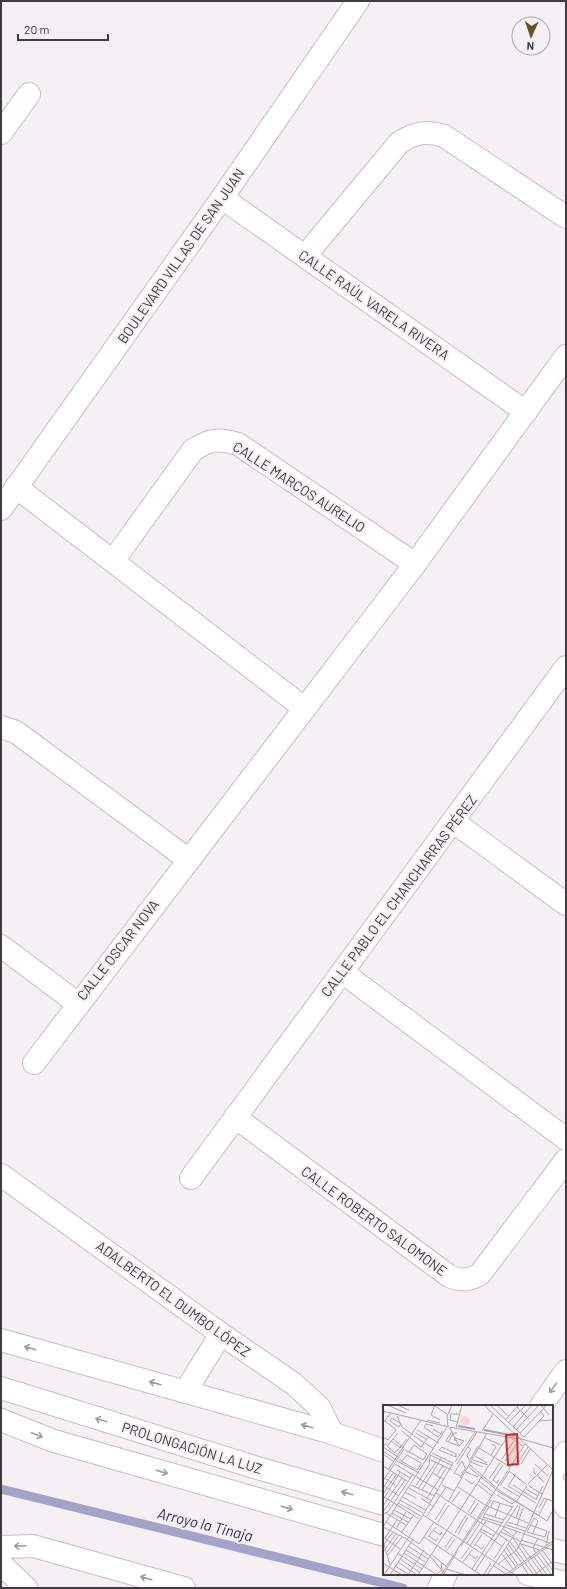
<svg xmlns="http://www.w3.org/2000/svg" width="567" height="1589" font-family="Barlow,sans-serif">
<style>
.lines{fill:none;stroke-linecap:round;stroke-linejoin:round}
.stream{stroke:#a5a2c8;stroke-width:9}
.minor-casing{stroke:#c4bfc3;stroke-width:24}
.major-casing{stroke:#c4bfc3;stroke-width:24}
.minor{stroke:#fff;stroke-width:22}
.major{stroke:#fff;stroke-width:22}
.oneway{stroke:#9e9e9e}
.labels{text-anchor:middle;stroke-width:4;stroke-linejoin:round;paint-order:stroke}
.street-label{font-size:14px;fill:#3e3c3e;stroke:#f5f0f4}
.water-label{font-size:15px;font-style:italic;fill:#312859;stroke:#f5f0f4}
.inset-river{fill:none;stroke:#a5a2c8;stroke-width:2}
.inset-road{fill:none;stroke:#aca8ab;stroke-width:1}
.view{fill:#d62828;fill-opacity:0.15;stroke:#d62828;stroke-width:2}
.inset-edge{fill:none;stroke:#3e3c3e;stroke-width:2}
</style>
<rect width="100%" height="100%" fill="#f5f0f4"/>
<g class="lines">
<!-- stream -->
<path class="stream" d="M1,1489l402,99"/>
<defs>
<g id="minor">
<path d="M1,133l28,-39"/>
<path d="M222,198l304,214"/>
<path d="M305,256l94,-113c15,-10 27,-13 45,-7l122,81"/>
<path d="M16,487l288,221"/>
<path d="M1,509l221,-311 136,-197"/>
<path d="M113,561l80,-111c18,-11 25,-12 45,-6l177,120"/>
<path d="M1,727l15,5 173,128"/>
<path d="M454,822l112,82"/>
<path d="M1,946l76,57"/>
<path d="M342,972l224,167"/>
<path d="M34,1063l381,-499 151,-208"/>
<path d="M235,1117l214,159c12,5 20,5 31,-2l86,-114"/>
<path d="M1,1175l220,159 73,50 25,23 13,26"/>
<path d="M191,1178l375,-511"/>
<path d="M1,1340l331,93 52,18"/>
<path d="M185,1392l36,-58"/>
<path d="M541,1406l25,-35"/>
<path d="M552,1472l14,-19"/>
</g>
<g id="major">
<path d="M1,1388l253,79 130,37"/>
<path d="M1,1420l53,21 330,94"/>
<path d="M552,1481l14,26"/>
<path d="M1,1547l32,-1 151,42"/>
<path d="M552,1550l14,3"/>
<path d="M1,1564l25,24"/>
<path d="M528,1574l38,9"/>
<path d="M439,1588l7,-14"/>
</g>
</defs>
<!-- minor casing -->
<use href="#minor" class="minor-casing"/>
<!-- major casing -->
<use href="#major" class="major-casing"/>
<!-- minor -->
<use href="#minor" class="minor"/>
<!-- major -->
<use href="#major" class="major"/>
</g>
<!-- one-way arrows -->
<defs><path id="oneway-shaft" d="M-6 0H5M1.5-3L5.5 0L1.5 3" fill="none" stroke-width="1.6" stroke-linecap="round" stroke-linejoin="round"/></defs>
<g class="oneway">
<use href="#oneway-shaft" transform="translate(30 1348) rotate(-164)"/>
<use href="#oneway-shaft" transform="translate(155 1383) rotate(-164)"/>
<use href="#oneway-shaft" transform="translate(553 1388) rotate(126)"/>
<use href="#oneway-shaft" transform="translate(101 1420) rotate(-163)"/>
<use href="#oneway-shaft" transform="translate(307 1426) rotate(-164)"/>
<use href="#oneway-shaft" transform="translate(37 1435) rotate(22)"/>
<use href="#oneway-shaft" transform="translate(162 1472) rotate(16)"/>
<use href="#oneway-shaft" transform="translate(347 1493) rotate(-164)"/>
<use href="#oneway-shaft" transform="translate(287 1508) rotate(16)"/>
<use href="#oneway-shaft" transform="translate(20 1546) rotate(178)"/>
<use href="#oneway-shaft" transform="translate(146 1578) rotate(-164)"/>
</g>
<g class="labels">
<!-- street labels -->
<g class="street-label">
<text transform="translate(181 256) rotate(-55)" y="5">BOULEVARD VILLAS DE SAN JUAN</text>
<text transform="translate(374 305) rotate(35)" y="5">CALLE RAÚL VARELA RIVERA</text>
<text transform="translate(299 487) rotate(33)" y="5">CALLE MARCOS AURELIO</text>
<text transform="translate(399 896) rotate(-53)" y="5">CALLE PABLO EL CHANCHARRAS PÉREZ</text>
<text transform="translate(118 950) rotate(-52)" y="5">CALLE OSCAR NOVA</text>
<text transform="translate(374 1221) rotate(36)" y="5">CALLE ROBERTO SALOMONE</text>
<text transform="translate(173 1299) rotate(36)" y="5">ADALBERTO EL DUMBO LÓPEZ</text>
<text transform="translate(192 1448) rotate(17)" y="5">PROLONGACIÓN LA LUZ</text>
</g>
<!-- water labels -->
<g class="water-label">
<text transform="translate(205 1525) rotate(14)" y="5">Arroyo la Tinaja</text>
</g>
</g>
<!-- overview -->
<g transform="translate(383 1405)">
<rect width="170" height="170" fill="#f5f0f4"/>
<path d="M77 16a5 5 0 1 1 10 0a5 5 0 1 1-10 0Z" fill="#fdd7d7"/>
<path class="inset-river" d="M75,21l17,3M101,25l31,6"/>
<path class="inset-road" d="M4,0l19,8M14,0l12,5M52,0l-4,10 9,5M101,0l69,65M107,0l34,32M114,0l11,11M158,0l8,10M52,1l12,8M134,2l12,12M0,6l66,16 70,12M14,11l5,11 11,8M9,13l9,6 -2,3 -9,-6zM44,15l13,3M122,15l14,-15M156,16l14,-1M74,17l-7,-2 1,-6h8M0,18l8,-10M125,18l18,-18M50,21l-7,-2 -2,3 14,10 3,-3M65,21l-1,-9 5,-12M130,22l19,-22M67,23l9,18M73,23l6,-23M50,24l8,5 1,-3M34,25l22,13M133,25l23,-25M19,26l19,16 8,-11M69,26l-6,10 13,5M99,26l11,-17M15,28l-11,13 8,7 12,-14M33,28l11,7M137,28l27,-28M31,31l20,13M0,32l5,3 8,-10 -11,-9M141,32l20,-21 -3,-4M102,33l16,7M128,33l12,8M135,33l35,10M10,34l11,9M8,36l10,7M74,36l-3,-1 1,-2 9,3 -5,5M65,37l6,-9h3M3,38l-3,4 15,10M59,42l14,7v3l-17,-7zM85,42l3,2 -4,6 3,7M96,43l31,19M22,45l10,5 8,5 4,-6 -13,-9 -5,7M0,46l13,9M0,49l11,8M47,50l23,11M108,50l5,-8 -4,-3M92,51l12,7M119,54l11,-17M16,55l18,10 5,-7M48,55l21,10M87,55l8,-14M90,55l15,5M14,56l22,12M19,56l5,-6 14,8M122,56l12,-17M72,57l20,-30M88,57l12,5M135,58l10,-16M12,59l43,26M74,59l20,-32M138,59l9,-15M152,59l13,12M87,60l29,25 48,31 5,-9M0,61l24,15M86,62l30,25 41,24M151,63v5l10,9M5,65l33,-50M14,65l13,8M126,66l18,14M83,67l12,5M50,68l11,7M54,70l5,-8h3M2,73l10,7M77,73l5,-9v-1l-3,-7 -8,12 7,3M82,74l7,5 3,-3M106,74l11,-16M116,75l-2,3 -4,-3 10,-15M0,76l21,-32M96,76l15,12M94,79l15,12M145,79l19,-19M0,80l16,11M28,80l24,11M59,80l13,6M130,80l11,7M117,81l9,-14M125,81l28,17M125,81l8,-12M146,81l13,8M32,82l14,-22 1,-9M75,82l27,18 43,18M120,82l17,10M0,83l10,-15M26,83l23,13M35,84l18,-27M143,84l12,7M39,85l20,-33M22,87l11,6M141,87l13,8M53,88l74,49 14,19M0,89l13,-19M114,90l15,9 2,-2M0,91l36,23M20,92l22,13M38,93l13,9M44,93l20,-31M153,94l7,-13M0,95l17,-28M17,95l23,13M65,97l39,-69M69,97l8,-11M133,97l11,-16M15,98l23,13M0,101l19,-28M106,102l-6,10 19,6M108,102l2,-6 19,6M156,103l5,-10 9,3M11,105l17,9M0,107l22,-32M85,107l7,-11M3,108l20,12M9,108l16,9M0,109l5,-2 25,-38M88,109l7,-11M102,109l19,6M40,110l30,-52 -21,-10M156,110l8,-16M44,111l19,-29M112,112l5,-14M96,113l71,25M133,113l4,-12M52,115l11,-17M3,117l33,22M55,117l11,-17M125,117l18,6M123,120l19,6M134,120l6,-17M147,120l17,6 -2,6M0,122l64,-100M0,122l22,11 25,18 16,19M13,124l10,-17M98,124l13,7M120,124l10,7M50,125l7,5 2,-3M97,126l22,15M118,127l19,9M144,127l7,-14 4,3 -5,12M144,127l18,5M18,128l12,-17M72,128l11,-18M75,129l10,-17M46,131l7,5 2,-3M0,132l17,12M41,132l57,38M45,132l8,-10M2,133l12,-18M130,133l14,21M138,135l32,10M0,136l7,24M84,138l16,-24M137,138l23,32M1,139l9,-12M36,139l15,-22M92,139l7,5 2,-3M125,139l14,19M138,139l19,6M163,140l3,-14M25,141l20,13M78,141l30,-46M87,141l16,-25M91,141l8,-11M123,142l12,18M62,143l7,-11M23,145l19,12M64,145l8,-11M121,145l12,17M160,146l10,14M0,147l13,-18M4,147l12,-17M14,148l25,16M21,148l33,22M153,148l-3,-5 5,-10M157,148l13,18M48,149l15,12M86,149l7,5 2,-3M119,149l11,15M5,150l14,-18M154,150l14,19M151,152l13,18M17,154l19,13M78,154l8,-11M111,154l11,-17M145,156l10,14M15,157l19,13M80,157l9,-12M0,158l19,12M142,158l9,12M115,159l19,-14 36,-80M139,160l7,10M12,161l13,8M111,161l12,8M63,164l20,6M89,164l41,-63M92,166l43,-66M54,169l5,-4 -1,-7M101,169l7,-11M1,170l39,-60 92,60M7,170l23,-36M25,170l16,-25M35,170l90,-139M58,170l84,-131M60,170l14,-23M104,170l30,-44M122,170l48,-34M125,170l45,-32M151,170l19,-14"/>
<path class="view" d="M134,29l1,30 -10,1 -2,-30z"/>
<rect width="170" height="170" class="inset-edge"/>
</g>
<!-- border -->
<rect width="567" height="1589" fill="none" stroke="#3e3c3e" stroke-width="4"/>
<!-- north arrow -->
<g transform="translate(531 36) rotate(183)"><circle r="19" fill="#f5f0f4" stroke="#aca8ab"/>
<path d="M0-3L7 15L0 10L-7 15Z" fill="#685322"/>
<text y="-6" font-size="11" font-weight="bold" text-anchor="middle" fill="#3e3c3e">N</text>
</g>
<!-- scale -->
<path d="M18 34v6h90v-6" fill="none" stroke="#3e3c3e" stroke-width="2"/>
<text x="24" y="34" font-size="12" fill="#3e3c3e" stroke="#f5f0f4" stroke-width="3" paint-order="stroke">20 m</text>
</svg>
